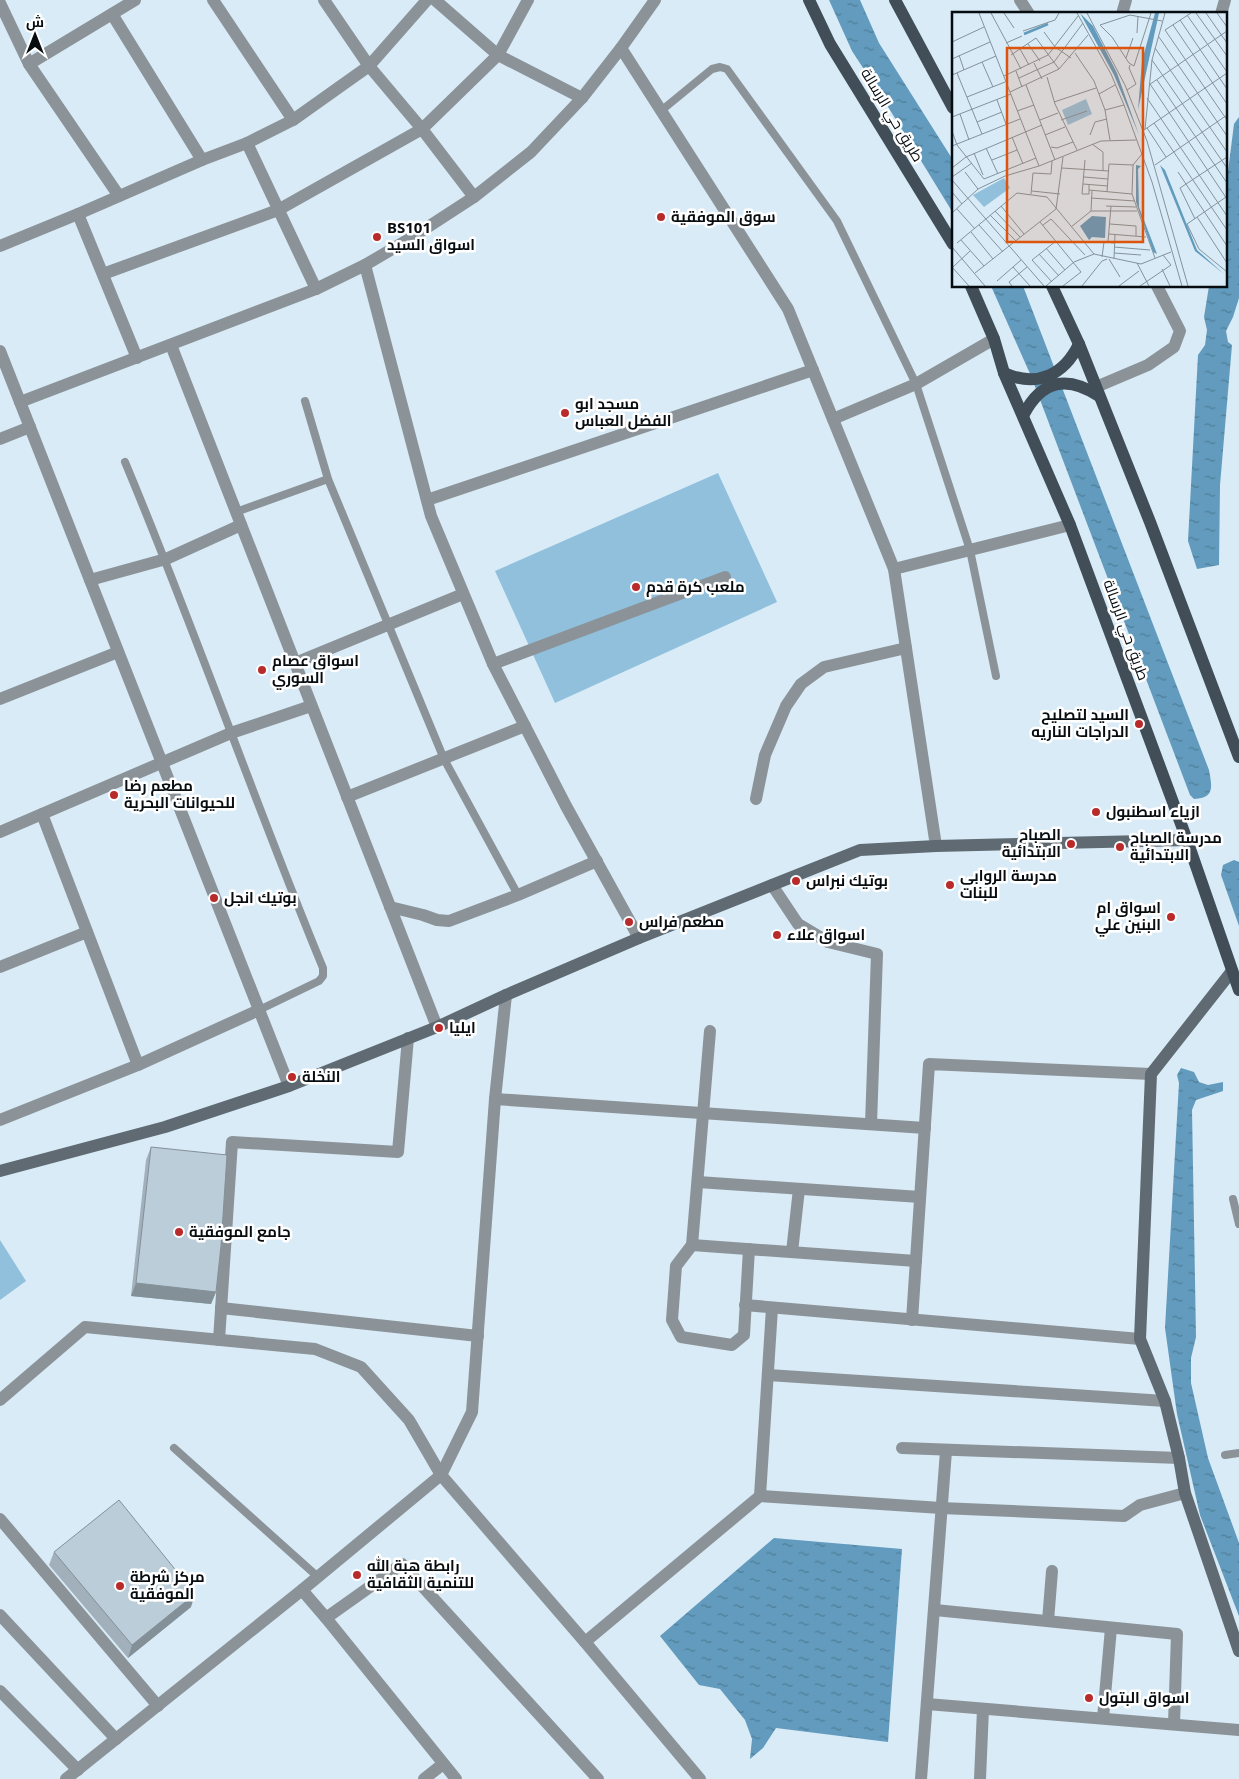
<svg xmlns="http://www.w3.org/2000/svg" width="1239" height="1779" font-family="'Noto Sans',Cairo,sans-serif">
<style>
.pitch{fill:#91c0dd}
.water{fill:url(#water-ripples)}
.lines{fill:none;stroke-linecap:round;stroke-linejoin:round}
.lane{stroke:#8b9398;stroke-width:8}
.street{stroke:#8b9398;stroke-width:12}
.secondary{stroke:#5f6a72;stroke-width:12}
.primary{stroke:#414e57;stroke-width:12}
.wall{fill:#a1b0bb}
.shaded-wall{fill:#839098}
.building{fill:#bbcdd9;stroke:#839098}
.poi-dot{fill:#b92a2b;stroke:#fff;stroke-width:2}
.labels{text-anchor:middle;stroke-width:5;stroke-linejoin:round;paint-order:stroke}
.street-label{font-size:15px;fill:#060c10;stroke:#fff}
.poi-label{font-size:15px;font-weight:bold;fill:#060c10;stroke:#fff;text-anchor:start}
.inset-river{fill:none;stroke:#629bbd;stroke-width:2.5}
.inset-road{fill:none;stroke:#84929b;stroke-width:1}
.view{fill:#dd550c;fill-opacity:0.15;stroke:#dd550c;stroke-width:2.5}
.inset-edge{fill:none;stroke:#060c10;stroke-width:2.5}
</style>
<defs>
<pattern id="water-ripples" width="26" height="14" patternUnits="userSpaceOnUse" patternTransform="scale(1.25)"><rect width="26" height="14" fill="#629bbd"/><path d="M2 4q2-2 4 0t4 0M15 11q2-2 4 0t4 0" fill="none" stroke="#4f7d98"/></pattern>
</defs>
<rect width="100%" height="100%" fill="#d8ebf7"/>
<!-- pitch -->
<g class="pitch">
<path d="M718,473l59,129 -222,101 -60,-132z"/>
<path d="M0,1240l26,41 -26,19z"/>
</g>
<!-- water -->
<g class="water">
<path d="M829,0h31l19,43 74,117v53l-71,-116 -30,-46z"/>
<path d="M1239,117v181l-6,19 -7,14 2,11 4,3 -12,140 -1,80 -22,4 -9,-28 10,-186 7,-10 2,-15 -3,-13 5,-31h16v-91l9,-71z"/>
<path d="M991,286h32l186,484c3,17 6,28 -15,29l-4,-4 -159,-419z"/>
<path d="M1234,860l5,2v64l-18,-51 2,-10z"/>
<path d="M1181,1068l13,4 5,10 9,3 15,-3v9l-27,9 -4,10 4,227 -5,21v25l17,75 31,85v73l-39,-101 -23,-101 -12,-86 14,-245 -2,-8z"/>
<path d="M774,1538l128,11 -14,193 -112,-14 -13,20 -13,11 2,-20 -7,-19 -25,-31 -21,-4 -39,-49z"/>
</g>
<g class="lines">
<!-- lane -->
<g class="lane">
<path d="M662,110l50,-41 8,-2 7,2 110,152 79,163 54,166 26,126"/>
<path d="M305,401l23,78 116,280 74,136"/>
<path d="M125,462c70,167 129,339 198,506v8l-4,5 -60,29"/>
<path d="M236,512l92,-33"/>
<path d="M1233,1199l6,25"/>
<path d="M174,1448l144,129"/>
<path d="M1225,1455l14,-2"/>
</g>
<!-- street -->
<g class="street">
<path d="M213,0l80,120"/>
<path d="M324,0l45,66 53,63 52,68"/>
<path d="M435,0l63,55 84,43"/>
<path d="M1020,0l9,14"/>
<path d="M0,3l29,61 90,132"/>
<path d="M112,14l90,146"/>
<path d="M1122,14l4,-14"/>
<path d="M1221,14l4,-14"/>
<path d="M621,48l167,261 106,260 42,277"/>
<path d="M29,64l106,-64"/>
<path d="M247,143l69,146"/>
<path d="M78,214l59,144"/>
<path d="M0,246l78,-32 124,-54 45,-17 46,-23 76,-54 58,-66"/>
<path d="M365,265l66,251 62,148 73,142 73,132"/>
<path d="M103,274l175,-64 144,-81 76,-74 30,-55"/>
<path d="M171,345l266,682"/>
<path d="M0,351l289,735"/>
<path d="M1096,387l52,-22 26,-18 6,-16 -23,-45"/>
<path d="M20,402l296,-113 49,-24 46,-27 63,-41 57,-45 51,-54 39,-50 34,-48"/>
<path d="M833,419l83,-35 78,-45"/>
<path d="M0,439l30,-12"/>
<path d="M427,500l386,-130"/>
<path d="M894,569l176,-44"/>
<path d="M90,580l76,-21 75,-34"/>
<path d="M295,663l168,-69"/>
<path d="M493,664l232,-87"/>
<path d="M0,699l118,-47"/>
<path d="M347,797l178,-71"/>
<path d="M756,799l9,-44 21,-49 15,-22 23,-17 82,-19"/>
<path d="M42,814l96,251"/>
<path d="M0,832l231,-99 80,-27"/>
<path d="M772,885l26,39 30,18 49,12 -6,170"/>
<path d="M390,907l33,8 14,5 12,1 69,-26 79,-34"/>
<path d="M0,967l87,-35"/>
<path d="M710,1031l-18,214 -16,21 -4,54 9,17 51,8 12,-10 5,-86"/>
<path d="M495,1099l430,29"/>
<path d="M0,1120l138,-55 121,-55"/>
<path d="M698,1182l222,15"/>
<path d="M692,1245l224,16"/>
<path d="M792,1252l7,-63"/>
<path d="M745,1305l395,34"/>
<path d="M221,1308l257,28"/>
<path d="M912,1320l17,-256 222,10"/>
<path d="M219,1340l13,-198 166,10 10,-114"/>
<path d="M768,1375l397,26"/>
<path d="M0,1400l85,-73 230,22 46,18 48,53 32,55 144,167 115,137"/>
<path d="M902,1448l277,10"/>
<path d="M760,1496l12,-188"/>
<path d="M0,1519l158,187"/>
<path d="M302,1590l24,28 130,161"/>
<path d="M935,1610l242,24 -3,90"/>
<path d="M0,1615l116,124"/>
<path d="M326,1618l76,-54 196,215"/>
<path d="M1048,1621l4,-50"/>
<path d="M585,1642l175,-146 181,12 183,8 16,-11 45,-12"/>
<path d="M0,1691l78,79"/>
<path d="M927,1704l312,26"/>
<path d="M1103,1718l8,-90"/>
<path d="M66,1779l236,-189 139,-115 31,-63 23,-313 11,-104"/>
<path d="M424,1779l19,-15"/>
<path d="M921,1779l25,-328"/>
<path d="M980,1779l3,-70"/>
</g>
<!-- secondary -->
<g class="secondary">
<path d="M1232,971l-81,103 -11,265 25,62 14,57 6,35 54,158"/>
<path d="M0,1171l165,-44 124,-41 148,-59 69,-32 133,-57 221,-88 76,-4 251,-6"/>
</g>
<!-- primary -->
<g class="primary">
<path d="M809,0l21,44 123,200"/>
<path d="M895,0l58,108"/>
<path d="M971,286l23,53 10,34 66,152 117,315 52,150"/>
<path d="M1052,286l27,58 71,178 89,235"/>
<path d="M1004,373c33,15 60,2 75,-29"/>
<path d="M1024,414c18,-34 43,-39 75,-18"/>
</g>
</g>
<!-- wall -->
<g class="wall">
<path d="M151,1147l65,145 -5,12 -80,-8 15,-136z"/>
<path d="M54,1552l137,55 -63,51 -79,-93z"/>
</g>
<!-- shaded-wall -->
<g class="shaded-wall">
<path d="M136,1283l80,9 -5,12 -80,-8z"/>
<path d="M195,1594l-4,13 -63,51 4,-13z"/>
</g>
<!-- building -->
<g class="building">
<path d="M151,1147l76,8 -6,91 -5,46 -80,-9z"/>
<path d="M119,1500l76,94 -63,51 -78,-93z"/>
</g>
<!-- markers -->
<g class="poi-dot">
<circle cx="661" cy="217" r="5"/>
<circle cx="377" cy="237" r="5"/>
<circle cx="565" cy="413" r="5"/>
<circle cx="636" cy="587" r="5"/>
<circle cx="262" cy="670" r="5"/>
<circle cx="1139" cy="724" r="5"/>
<circle cx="114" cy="795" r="5"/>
<circle cx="1096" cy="812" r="5"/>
<circle cx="1071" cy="844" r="5"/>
<circle cx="1120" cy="847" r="5"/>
<circle cx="796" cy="881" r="5"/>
<circle cx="950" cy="885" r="5"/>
<circle cx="214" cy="898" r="5"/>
<circle cx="1171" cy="917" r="5"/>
<circle cx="629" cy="922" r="5"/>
<circle cx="777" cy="935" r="5"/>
<circle cx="439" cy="1028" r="5"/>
<circle cx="292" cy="1077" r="5"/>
<circle cx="179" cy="1232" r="5"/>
<circle cx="357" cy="1575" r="5"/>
<circle cx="120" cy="1586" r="5"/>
<circle cx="1089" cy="1698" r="5"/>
</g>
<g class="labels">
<!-- street labels -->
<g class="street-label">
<text transform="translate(892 115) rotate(59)" y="5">طريق حي الرسالة</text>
<text transform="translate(1126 630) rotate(70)" y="5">طريق حي الرسالة</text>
</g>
<!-- poi labels -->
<g class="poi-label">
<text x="671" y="222">سوق الموفقية</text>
<text x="387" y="233">BS101<tspan x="387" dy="17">اسواق السيد</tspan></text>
<text x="575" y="409">مسجد ابو<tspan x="575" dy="17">الفضل العباس</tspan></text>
<text x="646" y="592">ملعب كرة قدم</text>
<text x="272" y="666">اسواق عصام<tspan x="272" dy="17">السوري</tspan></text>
<text x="1129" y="720" text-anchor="end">السيد لتصليح<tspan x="1129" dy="17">الدراجات الناريه</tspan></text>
<text x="124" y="791">مطعم رضا<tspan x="124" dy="17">للحيوانات البحرية</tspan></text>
<text x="1106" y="817">ازياء اسطنبول</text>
<text x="1061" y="840" text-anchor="end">الصباح<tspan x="1061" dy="17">الابتدائية</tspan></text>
<text x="1130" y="843">مدرسة الصباح<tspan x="1130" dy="17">الابتدائية</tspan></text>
<text x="960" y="881">مدرسة الروابي<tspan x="960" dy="17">للبنات</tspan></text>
<text x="806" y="886">بوتيك نبراس</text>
<text x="224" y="903">بوتيك انجل</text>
<text x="1161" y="913" text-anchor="end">اسواق ام<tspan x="1161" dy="17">البنين علي</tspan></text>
<text x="639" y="927">مطعم فراس</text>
<text x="787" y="940">اسواق علاء</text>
<text x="449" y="1033">ايليا</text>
<text x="302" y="1082">النخلة</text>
<text x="189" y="1237">جامع الموفقية</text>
<text x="367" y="1571">رابطة هبة الله<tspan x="367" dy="17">للتنمية الثقافية</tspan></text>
<text x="130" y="1582">مركز شرطة<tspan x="130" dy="17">الموفقية</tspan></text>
<text x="1099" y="1703">اسواق البتول</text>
</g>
</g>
<!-- overview -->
<g transform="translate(952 12)">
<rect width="275" height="275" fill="#d8ebf7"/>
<path d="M134,87l6,15 -24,11 -6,-15zM52,166l6,10 -26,19 -11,-12z" fill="#91c0dd"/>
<path d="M128,1l13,13 24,47 22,62 -25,-60zM203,1h4l-21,97 4,-49zM184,153l5,1 -3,3 1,38 18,47 -4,-2 -17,-50zM208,153l5,5 32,80 27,24 -29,-23zM140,204l14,1 -1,21 -13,-1 -3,3 -9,-14z" fill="#629bbd"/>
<path class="inset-river" d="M72,22l24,-10"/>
<path class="inset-road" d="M27,1l60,153M39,1l30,56M52,1l10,15M125,1l34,61 13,31 28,77 30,104M135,1l38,72 22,56 41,145M244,1l31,43M254,1l21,30M265,1l10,14M235,3l40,57M228,8l47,69M148,13l12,12 17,26 5,3 17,-53M148,13l30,-10 32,6M221,13l54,79M213,18l62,90M213,18l26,-17M71,19l32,-11 4,-7M92,20l11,15 16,11M185,21l1,-17M207,25l68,99M0,30l32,-15M54,31l16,-7M76,32l12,17M203,36l72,104M68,37l9,16M123,41l19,28 11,29 5,30M7,43l5,15M59,43l25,-17 23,31M174,46l7,-20M0,47l38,-17M200,48l75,108M30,50l11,25M82,51l8,16M64,59l6,16M5,61l25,61M0,63l44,-19M52,64l44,-21 30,-39M95,65l8,27 22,46M67,66l35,-16 29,-39M205,68l70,103M198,72l77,115M74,73l29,75M197,73l78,-54M175,78l9,-6 -7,-16 1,-3M58,80l49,-23 29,-34M147,82l16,-9M15,85l38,-15M195,86l80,118M45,88l9,24M102,90l42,-14M153,98l19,-5M65,99l17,-6M8,102l9,26M0,105l59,-23M88,108l18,-7M109,108l26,-9M25,110l25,-10M202,111l73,107M195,116l19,29M193,117l7,-69 13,-47M192,118l83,-57M0,119l5,14 27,34M93,123l20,-8M138,123l5,-13 12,-3M60,125l11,27M140,132l11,8v19M0,134l68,-27M99,135l6,1 16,-6M34,136l12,26M22,141l9,22M190,142l-9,11 -1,29 23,64M40,148l25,-10M133,148l-3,34h7v-10M203,153l72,-50M0,156l14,-11 76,-32M110,156l47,3M13,160l13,17M226,160l49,74M0,165l20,-14M132,165l24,2M32,167l52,-21M0,168l92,106M131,172l25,2M137,178l43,4M80,179l28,3M0,180l10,12M155,180l2,-28 24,1M79,182l2,-21 18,1 1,-13M274,185l-39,27 12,25 28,23M139,186l44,3M49,194l23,28M154,194l30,1M5,197l18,20M43,199l25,26M139,199l1,-20M0,201l26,-24 27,-13 34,-10 62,-25 35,-1M38,203l26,26M245,205l30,46M243,207l-15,-31 47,-31M88,210l41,50 -18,14M158,212l26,2v10M27,213l24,27M91,213l8,-6 34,36M119,215l20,-16h46M19,220l22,27M157,222l37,3M9,228l23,26M156,230l3,-36M5,231l60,-50 30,4 47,57 47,10 30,-12M0,235l33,39M162,235l36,3M94,236l19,22M162,241l27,2M87,242l20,22M150,245l2,-15 11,1M157,247l11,18M162,247l1,-25M185,251l12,23M0,255l17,19M1,255l17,-16M61,255l17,19M210,257l8,17M23,261l81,-64 7,-52M45,269l24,-21M100,270l-20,-22 24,-19M60,274l-3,-4 18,-15M94,274l28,-24 20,-8M130,274l20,-25 5,-2M167,274l20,-15M188,274l31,-21 -8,-10"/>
<path class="view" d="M55,36h136v194h-136z"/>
<rect width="275" height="275" class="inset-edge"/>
</g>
<!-- north arrow -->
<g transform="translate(35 35)" stroke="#ffffff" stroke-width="4" paint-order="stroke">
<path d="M0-4L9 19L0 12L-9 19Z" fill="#060c10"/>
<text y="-8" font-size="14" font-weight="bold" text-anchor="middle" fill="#060c10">ش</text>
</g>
</svg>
